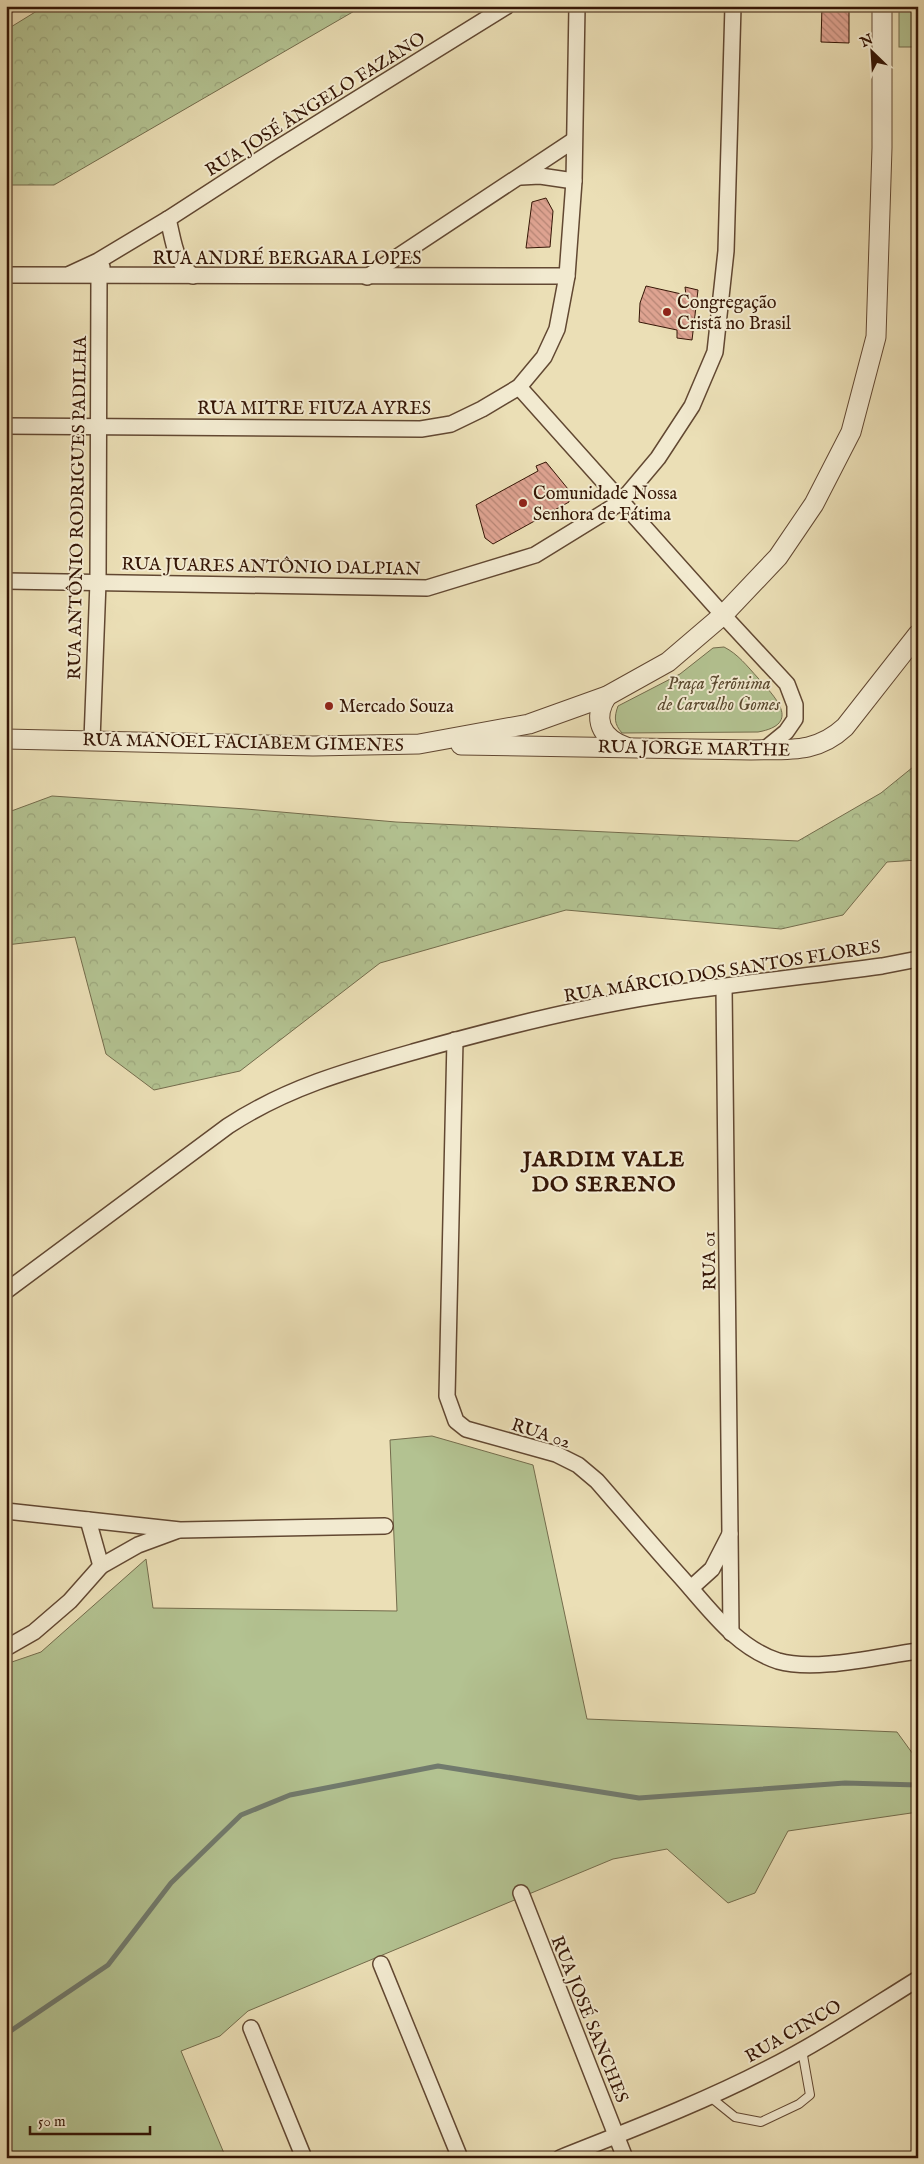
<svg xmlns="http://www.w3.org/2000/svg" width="924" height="2164" font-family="'IM FELL English',serif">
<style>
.forest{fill:url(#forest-crowns);stroke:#746c4c}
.green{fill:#b3c291;stroke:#746c4c}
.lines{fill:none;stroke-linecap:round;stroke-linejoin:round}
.stream{stroke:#717a6d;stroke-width:5}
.building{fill:url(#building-back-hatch);stroke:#351606}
.service-casing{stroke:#624832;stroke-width:10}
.minor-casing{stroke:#624832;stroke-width:18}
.tertiary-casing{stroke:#624832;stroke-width:21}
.service{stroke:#f2ead0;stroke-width:8}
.minor{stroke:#f2ead0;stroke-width:15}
.tertiary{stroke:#f2ead0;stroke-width:19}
.poi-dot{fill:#8f2418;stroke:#f2ead0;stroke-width:2}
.labels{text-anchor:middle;stroke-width:4;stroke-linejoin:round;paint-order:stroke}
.street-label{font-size:18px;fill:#351606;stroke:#f2ead0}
.poi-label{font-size:18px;fill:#351606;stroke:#f2ead0;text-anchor:start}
.park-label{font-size:18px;font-style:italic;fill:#5b4a30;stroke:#f2ead0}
.district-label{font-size:22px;font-weight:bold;letter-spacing:1px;fill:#351606;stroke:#f2ead0}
</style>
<defs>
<pattern id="forest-crowns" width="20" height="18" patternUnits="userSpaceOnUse" patternTransform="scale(1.25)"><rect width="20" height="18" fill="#b3c291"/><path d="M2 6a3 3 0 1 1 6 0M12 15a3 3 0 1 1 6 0" fill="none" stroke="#9ba67c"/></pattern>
<pattern id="building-back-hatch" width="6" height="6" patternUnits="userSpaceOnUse" patternTransform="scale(1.25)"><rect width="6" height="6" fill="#dea391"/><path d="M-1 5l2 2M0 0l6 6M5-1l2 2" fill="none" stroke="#b58474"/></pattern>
</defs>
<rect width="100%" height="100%" fill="#ebdfb6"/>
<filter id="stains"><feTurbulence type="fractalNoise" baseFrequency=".004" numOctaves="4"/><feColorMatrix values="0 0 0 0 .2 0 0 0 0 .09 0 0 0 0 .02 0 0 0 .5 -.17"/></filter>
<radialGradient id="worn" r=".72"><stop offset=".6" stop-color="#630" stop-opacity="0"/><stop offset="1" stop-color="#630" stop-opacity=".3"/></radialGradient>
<!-- forest -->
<g class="forest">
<path d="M45,6h318l-309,179h-48v-155z"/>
<path d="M918,763v97l-31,2 -44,53 -62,14 -215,-19 -186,53 -140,108 -86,19 -48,-36 -31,-117 -69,8v-132l46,-17 194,13 150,13 402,19 83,-48z"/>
</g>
<!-- green -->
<g class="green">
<rect x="899" y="6" width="19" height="41"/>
<path d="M724,647c14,7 23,19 34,31 16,18 45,46 0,54l-136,1c-8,-9 -8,-16 -4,-27l62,-32 33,-26z"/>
<path d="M432,1436l101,29 54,254 310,13 21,29v51l-130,19 -33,62 -27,10 -61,-54 -54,10 -365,152 -28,25 -39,15 45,107h-220v-494l35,-12 105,-93 7,49 244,3 -7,-171z"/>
</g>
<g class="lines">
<!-- stream -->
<path class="stream" d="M6,2034l102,-69 63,-82 70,-68 49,-20 148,-29 201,32 206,-15 73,2"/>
</g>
<!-- building -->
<g class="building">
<path d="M822,6h27v37l-28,-1z"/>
<path d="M546,198l7,13 -3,36 -24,1 6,-46z"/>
<path d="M646,286l40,9 -1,-8 13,3 -6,50 -15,-2v-8l-38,-8 1,-19z"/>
<path d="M546,462l22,27 1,13 -76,42 -8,-6 -9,-33 62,-34 -2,-5z"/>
</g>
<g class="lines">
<defs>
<path id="service" d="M709,2096l26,21 26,5 38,-18 11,-9 -8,-45"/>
<g id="minor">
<path d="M6,6h1"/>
<path d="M521,177l19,-1 34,5"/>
<path d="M168,219c6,23 6,42 25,57"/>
<path d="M70,274l28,-13 70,-42 105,-68 234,-145"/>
<path d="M6,275l561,1"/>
<path d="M367,277l207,-137"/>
<path d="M519,387l204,228 64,69 8,21v14l-9,13 -22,18"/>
<path d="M6,426l415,3 30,-5 31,-15 37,-22 25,-30 13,-28 10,-53 7,-95 3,-175"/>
<path d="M6,581l421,7 108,-33 86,-53 37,-44 34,-52 23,-54 11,-101 7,-245"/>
<path d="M92,740l6,-158 1,-306 3,-9"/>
<path d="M724,987l6,547"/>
<path d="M455,1040l-8,356 9,25 10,8 90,25 22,11 19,16c27,31 54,63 82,94 29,32 56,72 99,86 37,11 101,-5 140,-10"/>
<path d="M6,1291l222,-165c58,-38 118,-55 185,-74 81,-23 164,-44 247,-57 74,-11 148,-19 222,-29l36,-7"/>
<path d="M6,1511l174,19 205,-4"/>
<path d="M88,1520l13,46"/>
<path d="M691,1588l21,-19 18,-35 1,99"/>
<path d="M6,1648l28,-16 36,-31 31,-35 37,-21 38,-14"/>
<path d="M521,1893l104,265"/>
<path d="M381,1964l79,194"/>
<path d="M251,2028l53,130"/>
<path d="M560,2158c70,-28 141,-55 207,-89 52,-26 101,-59 151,-90"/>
</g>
<g id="tertiary">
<path d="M607,696c-15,23 -6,42 19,51"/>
<path d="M6,739l307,7 106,-2 110,-20 78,-28 61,-34 55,-47 55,-58 36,-53 37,-72 25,-95 6,-189v-142"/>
<path d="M461,745l290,5c37,-1 65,4 94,-23l73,-93"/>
</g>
</defs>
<!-- service casing -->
<use href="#service" class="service-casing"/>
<!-- minor casing -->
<use href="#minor" class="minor-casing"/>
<!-- tertiary casing -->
<use href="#tertiary" class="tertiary-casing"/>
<!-- service -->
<use href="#service" class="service"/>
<!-- minor -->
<use href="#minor" class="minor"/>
<!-- tertiary -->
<use href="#tertiary" class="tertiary"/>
</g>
<!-- markers -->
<g class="poi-dot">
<circle cx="667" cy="312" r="5"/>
<circle cx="523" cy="503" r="5"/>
<circle cx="329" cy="706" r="5"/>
</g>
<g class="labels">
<!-- street labels -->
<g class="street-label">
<text transform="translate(315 104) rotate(-32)" y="6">RUA JOSÉ ÂNGELO FAZANO</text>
<text x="287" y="264">RUA ANDRÉ BERGARA LOPES</text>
<text x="314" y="414">RUA MITRE FIUZA AYRES</text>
<text transform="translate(77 508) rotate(-89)" y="6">RUA ANTÔNIO RODRIGUES PADILHA</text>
<text transform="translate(271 566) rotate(1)" y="6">RUA JUARES ANTÔNIO DALPIAN</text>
<text transform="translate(243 742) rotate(1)" y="6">RUA MANOEL FACIABEM GIMENES</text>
<text transform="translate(694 748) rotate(1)" y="6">RUA JORGE MARTHE</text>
<text transform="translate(722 971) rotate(-9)" y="6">RUA MÁRCIO DOS SANTOS FLORES</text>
<text transform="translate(709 1261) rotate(-91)" y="6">RUA 01</text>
<text transform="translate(541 1433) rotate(18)" y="6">RUA 02</text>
<text transform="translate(590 2019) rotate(68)" y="6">RUA JOSÉ SANCHES</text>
<text transform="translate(793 2031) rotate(-30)" y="6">RUA CINCO</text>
</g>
<!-- poi labels -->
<g class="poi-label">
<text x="677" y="308">Congregação<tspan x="677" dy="21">Cristã no Brasil</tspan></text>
<text x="533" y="499">Comunidade Nossa<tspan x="533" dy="21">Senhora de Fátima</tspan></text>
<text x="339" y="712">Mercado Souza</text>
</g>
<!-- park labels -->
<g class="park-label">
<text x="719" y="689">Praça Jerõnima<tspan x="719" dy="21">de Carvalho Gomes</tspan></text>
</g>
<!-- district labels -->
<g class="district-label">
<text x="604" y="1166">JARDIM VALE<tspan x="604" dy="25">DO SERENO</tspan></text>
</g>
</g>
<!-- margin -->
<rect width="924" height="2164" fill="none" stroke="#ebdfb6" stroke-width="25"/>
<rect x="8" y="8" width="909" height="2149" fill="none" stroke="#351606" stroke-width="2.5"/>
<rect x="12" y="12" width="899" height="2139" fill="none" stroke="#351606"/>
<!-- north arrow -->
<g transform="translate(872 52) rotate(335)" stroke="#f2ead0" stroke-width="4" paint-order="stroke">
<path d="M0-4L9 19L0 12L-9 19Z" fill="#351606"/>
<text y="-8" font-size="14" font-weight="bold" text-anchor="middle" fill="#351606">N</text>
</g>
<!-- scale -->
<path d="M30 2126v8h120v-8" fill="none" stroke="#351606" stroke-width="2.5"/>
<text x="38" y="2126" font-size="15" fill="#351606" stroke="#f2ead0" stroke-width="4" paint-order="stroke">50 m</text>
<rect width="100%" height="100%" filter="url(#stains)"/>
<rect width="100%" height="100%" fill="url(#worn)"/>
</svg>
